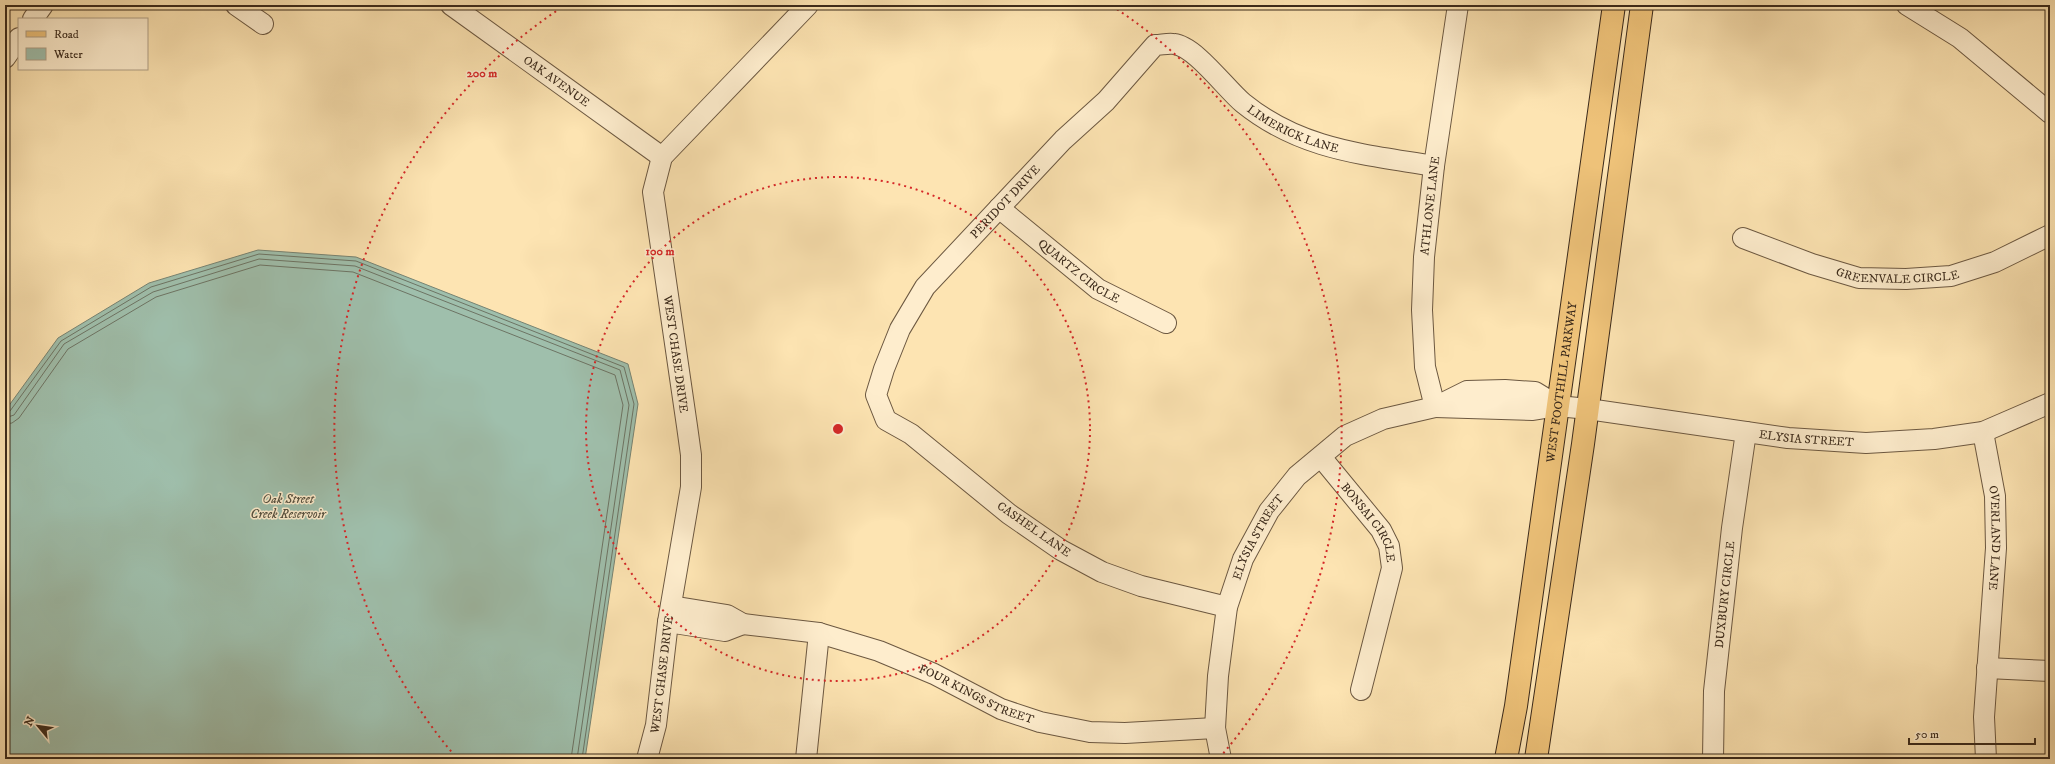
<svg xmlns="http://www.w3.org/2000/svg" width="2055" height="764" font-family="'IM FELL DW Pica',serif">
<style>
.water{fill:#9fbfac;stroke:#778372}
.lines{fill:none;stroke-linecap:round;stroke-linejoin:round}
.shore{stroke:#6d7464;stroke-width:1}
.minor-casing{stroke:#6c5841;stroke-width:22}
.major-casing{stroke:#3b2a1b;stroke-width:24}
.minor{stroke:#feedcd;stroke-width:20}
.major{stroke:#eec279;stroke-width:22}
.ring{fill:none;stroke:#d62828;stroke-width:2;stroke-dasharray:2 4}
.labels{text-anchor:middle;stroke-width:3;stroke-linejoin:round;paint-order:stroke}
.street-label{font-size:12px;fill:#3b2a1b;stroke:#feedcd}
.water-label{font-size:13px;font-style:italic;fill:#544f3f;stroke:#feedcd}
.centre{fill:#d62828;stroke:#feedcd;stroke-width:2}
.ring-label{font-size:12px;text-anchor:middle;font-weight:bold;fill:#d62828;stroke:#feedcd;stroke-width:3;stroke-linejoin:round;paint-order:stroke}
</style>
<rect width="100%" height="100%" fill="#fde4b2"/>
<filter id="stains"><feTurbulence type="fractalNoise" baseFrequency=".005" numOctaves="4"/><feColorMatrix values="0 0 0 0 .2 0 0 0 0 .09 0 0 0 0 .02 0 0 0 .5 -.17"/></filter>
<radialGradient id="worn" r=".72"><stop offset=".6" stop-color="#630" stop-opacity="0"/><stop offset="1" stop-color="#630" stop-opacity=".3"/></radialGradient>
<!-- water -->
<path class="water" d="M258,250l98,7 272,107 10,40 -53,355h-580v-348l53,-73 91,-55z"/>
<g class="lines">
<!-- shore -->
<g class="shore">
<path d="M5,413l5,-2 51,-70 90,-54 108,-33 97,7 268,106 10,37 -52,355"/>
<path d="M5,418l9,-3 50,-71 89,-52 106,-33 96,7 265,104 9,35 -52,354"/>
<path d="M5,424l7,-1 7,-5 49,-69 88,-52 104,-32 93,7 262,103 8,30 -52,354"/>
</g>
<defs>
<g id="minor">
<path d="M236,5l27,19"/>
<path id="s1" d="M451,5l211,152"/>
<path d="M1907,5l53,33 90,75"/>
<path d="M33,19l10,-14"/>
<path d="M5,58l14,-20"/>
<path id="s2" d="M999,208l99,81 68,34"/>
<path id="s3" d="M1743,238l69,26 47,14 47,1 45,-3 44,-14 55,-27"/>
<path id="s4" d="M1435,407l98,3 25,-4 30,3 200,29 78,5 68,-4 49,-7 67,-29"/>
<path id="s5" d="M1435,407l-10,-40 -3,-57 2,-53 10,-91 24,-161"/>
<path id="s6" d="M1983,432l12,64 1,52 -12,169 2,42"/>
<path id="s7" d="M1321,457l60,73 8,16 3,22 -31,122"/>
<path id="s8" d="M671,606l56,9 16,9 76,9 60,18 55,23 67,35 39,13 50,10 35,1 90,-5"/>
<path id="s9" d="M1227,607l-86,-21 -39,-14 -41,-22 -52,-36 -98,-80 -25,-14 -10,-25 8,-26 16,-40 25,-42 138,-147 43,-39 49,-56c6,0 13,-2 19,-1 21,2 52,45 69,59 58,47 120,51 191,63"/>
<path d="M668,622l57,9 18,-7"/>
<path d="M1987,668l63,3"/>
<path id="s10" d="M647,759l9,-34 12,-103 23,-135v-32l-4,-29 -34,-234 9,-35 146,-152"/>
<path d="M806,759l13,-126"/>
<path id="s11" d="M1221,759l-6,-31 3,-52 9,-69 16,-48 26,-48 28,-35 48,-40 38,-17 52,-12 32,-16 38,-1 30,2 23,14"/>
<path id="s12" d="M1713,759l1,-68 18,-163 14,-96"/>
</g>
<g id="major">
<path id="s13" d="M1506,759l10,-53 98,-701"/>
<path d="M1536,759l47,-315 59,-439"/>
</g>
</defs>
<!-- minor casing -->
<use href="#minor" class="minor-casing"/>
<!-- major casing -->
<use href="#major" class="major-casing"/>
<!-- minor -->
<use href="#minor" class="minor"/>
<!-- major -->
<use href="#major" class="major"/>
</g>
<!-- distance rings -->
<g class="ring">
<circle cx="838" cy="429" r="252"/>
<path d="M455 756A504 504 0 0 1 564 6M1112 6A504 504 0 0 1 1221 756"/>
</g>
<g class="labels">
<!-- street labels -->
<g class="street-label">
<text dy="4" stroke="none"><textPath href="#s1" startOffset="130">OAK AVENUE</textPath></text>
<text dy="4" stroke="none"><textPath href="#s9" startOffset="1043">LIMERICK LANE</textPath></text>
<text dy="4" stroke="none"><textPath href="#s9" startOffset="658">PERIDOT DRIVE</textPath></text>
<text dy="4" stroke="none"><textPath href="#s5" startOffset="203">ATHLONE LANE</textPath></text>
<text dy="4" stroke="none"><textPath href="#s2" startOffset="102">QUARTZ CIRCLE</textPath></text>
<text dy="4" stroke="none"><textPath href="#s3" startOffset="161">GREENVALE CIRCLE</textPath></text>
<text transform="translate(676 354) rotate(82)" y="4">WEST CHASE DRIVE</text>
<text dy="4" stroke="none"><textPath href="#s13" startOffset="381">WEST FOOTHILL PARKWAY</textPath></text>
<text dy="4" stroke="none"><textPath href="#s4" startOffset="374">ELYSIA STREET</textPath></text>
<text dy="4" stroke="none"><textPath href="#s7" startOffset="82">BONSAI CIRCLE</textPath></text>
<text transform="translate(1034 529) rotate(35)" y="4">CASHEL LANE</text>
<text dy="4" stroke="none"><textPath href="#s11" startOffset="230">ELYSIA STREET</textPath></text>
<text dy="4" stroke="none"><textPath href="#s6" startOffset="107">OVERLAND LANE</textPath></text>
<text dy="4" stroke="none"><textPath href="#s12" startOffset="165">DUXBURY CIRCLE</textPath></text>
<text dy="4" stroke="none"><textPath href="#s10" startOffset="86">WEST CHASE DRIVE</textPath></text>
<text dy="4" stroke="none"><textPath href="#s8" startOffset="321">FOUR KINGS STREET</textPath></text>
</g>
<!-- water labels -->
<g class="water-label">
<text x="288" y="503">Oak Street<tspan x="288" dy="15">Creek Reservoir</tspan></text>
</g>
</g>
<circle cx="838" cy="429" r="6" class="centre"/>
<g class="ring-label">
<text x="482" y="77">200 m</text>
<text x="660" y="255">100 m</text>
</g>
<!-- margin -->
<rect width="2055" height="764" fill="none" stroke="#fde4b2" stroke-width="20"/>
<rect x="6" y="6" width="2043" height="752" fill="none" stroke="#3b2a1b" stroke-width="2"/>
<rect x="10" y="10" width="2035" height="744" fill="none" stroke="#3b2a1b"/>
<!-- legend -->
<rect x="18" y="18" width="130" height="52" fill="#feedcd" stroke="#b09f86"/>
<rect x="26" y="31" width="20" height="6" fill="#eec279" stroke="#b09f86"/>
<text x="54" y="38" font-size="12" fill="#3b2a1b">Road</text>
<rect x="26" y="48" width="20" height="12" fill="#9fbfac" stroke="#b09f86"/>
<text x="54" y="58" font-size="12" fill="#3b2a1b">Water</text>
<!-- north arrow -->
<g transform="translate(38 726) rotate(299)" stroke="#feedcd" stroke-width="3" paint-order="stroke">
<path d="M0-3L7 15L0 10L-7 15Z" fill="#3b2a1b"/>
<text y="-6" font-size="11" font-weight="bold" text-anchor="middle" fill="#3b2a1b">N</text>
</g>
<!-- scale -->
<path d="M1909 738v6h126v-6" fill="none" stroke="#3b2a1b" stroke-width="2"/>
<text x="1915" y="738" font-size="12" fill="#3b2a1b" stroke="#feedcd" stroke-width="3" paint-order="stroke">50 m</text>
<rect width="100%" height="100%" filter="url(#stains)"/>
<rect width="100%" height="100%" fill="url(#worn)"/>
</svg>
